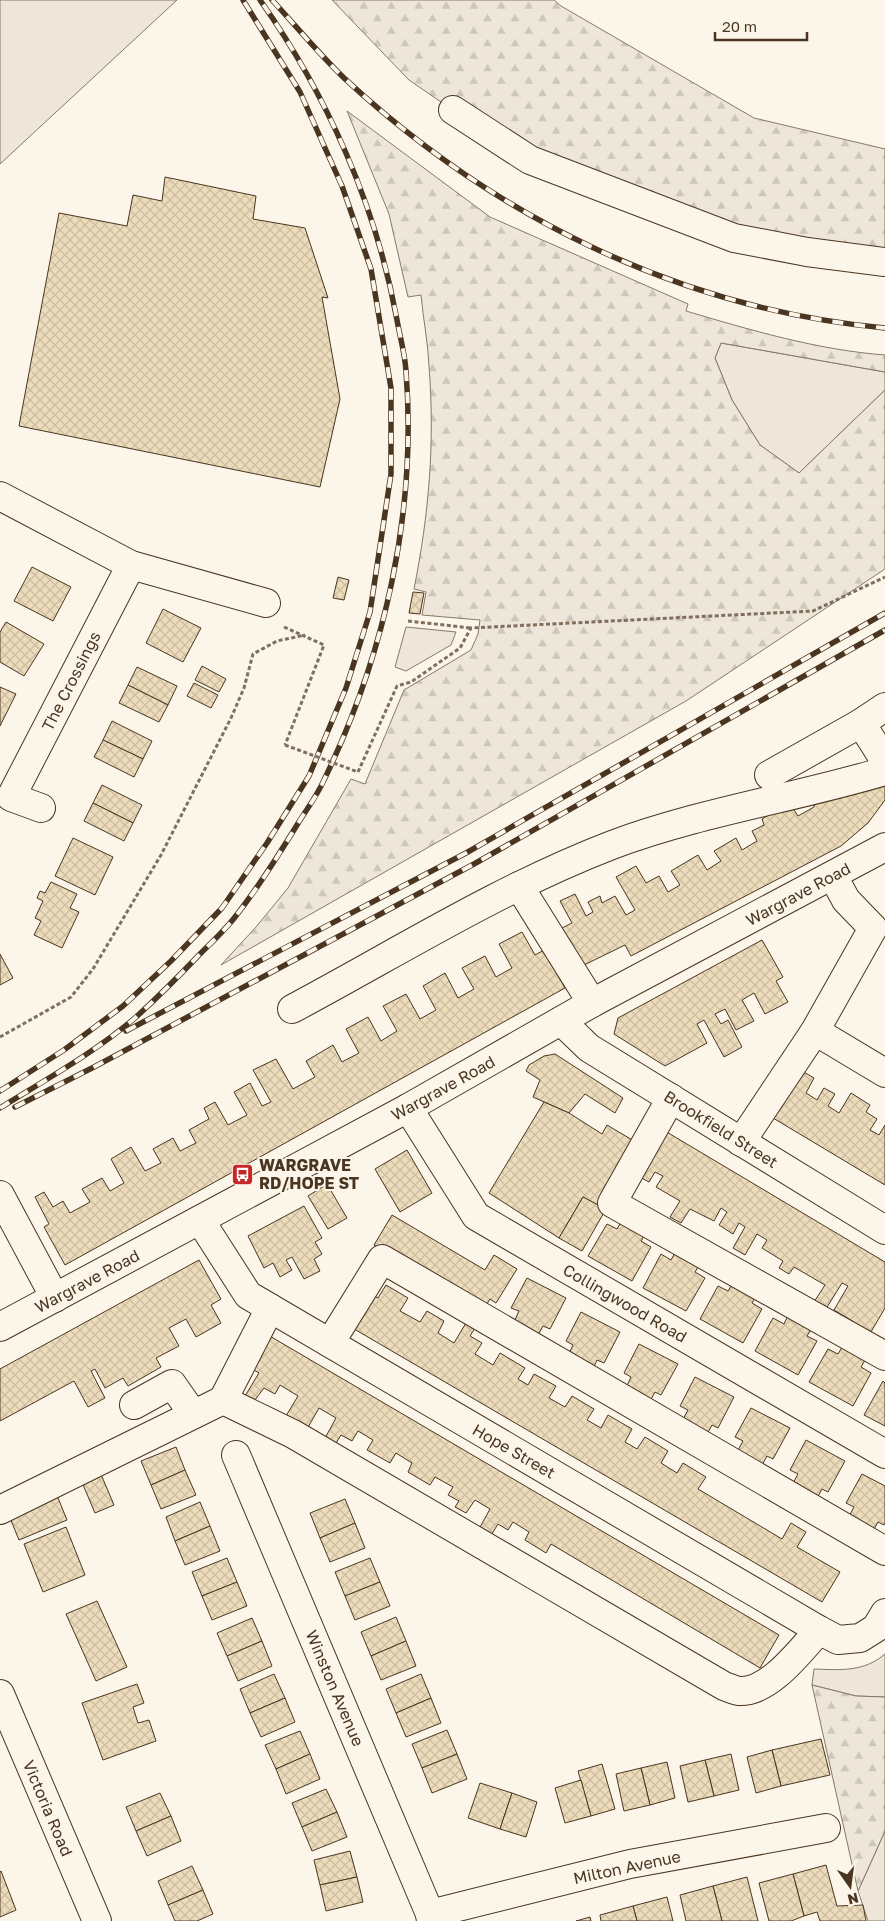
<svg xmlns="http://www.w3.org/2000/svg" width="885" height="1921" font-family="'Golos Text',sans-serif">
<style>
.grass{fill:#ede6d9;stroke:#887966}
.forest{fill:url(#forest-firs);stroke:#887966}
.building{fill:url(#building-cross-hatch);stroke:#4a3520}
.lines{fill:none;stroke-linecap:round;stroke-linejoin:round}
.minor-casing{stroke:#4a3520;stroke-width:30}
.path{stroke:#7f6f5c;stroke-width:3;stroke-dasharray:4 2.5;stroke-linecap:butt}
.minor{stroke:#fbf6e9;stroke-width:28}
.rail-casing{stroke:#4a3520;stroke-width:5.5}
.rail{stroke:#fbf6e9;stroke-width:4;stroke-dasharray:11;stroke-linecap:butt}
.path-bridge{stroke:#7f6f5c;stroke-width:3;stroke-dasharray:4 2.5;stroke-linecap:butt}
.labels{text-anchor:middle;stroke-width:4;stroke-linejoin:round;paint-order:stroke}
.street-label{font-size:16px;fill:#4a3520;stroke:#fbf6e9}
.poi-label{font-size:16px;font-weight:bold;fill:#4a3520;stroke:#fbf6e9;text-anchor:start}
</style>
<defs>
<pattern id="forest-firs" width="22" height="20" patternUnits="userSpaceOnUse" patternTransform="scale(1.25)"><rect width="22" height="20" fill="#ede6d9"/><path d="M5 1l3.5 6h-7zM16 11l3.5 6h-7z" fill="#cdc6ba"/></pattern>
<pattern id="building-cross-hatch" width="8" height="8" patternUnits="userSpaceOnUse" patternTransform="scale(1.25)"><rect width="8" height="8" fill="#ecdcbc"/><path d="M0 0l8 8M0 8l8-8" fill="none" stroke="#ccbda1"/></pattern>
</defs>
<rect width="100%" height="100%" fill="#fbf6e9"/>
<!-- grass -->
<g class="grass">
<path d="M0,0h177l-177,164z"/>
<path d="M721,343l164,29v18l-86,83 -39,-28 -28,-45 -17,-42z"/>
<path d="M406,627l50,5 -5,13 -45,26 -11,-4z"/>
<path d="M885,1654v43l-29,-1 -44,-11 2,-16c27,1 50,3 71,-15z"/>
<path d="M885,1831v90h-17l-10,-30z"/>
</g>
<!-- forest -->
<g class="forest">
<path d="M332,0h222l7,6 193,112 131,31v119l-323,-83 -153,-105z"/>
<path d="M347,111l143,106 198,87 -2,7c64,19 132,39 199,44v17l-164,-29 -6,15 17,42 28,45 39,28 86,-83v179l-199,132 -465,264 35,-38 32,-39 63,-109 14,5 39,-94 67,-40 7,-16 2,-14 -58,-5 4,-23 -12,-3c15,-75 21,-146 15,-223 -1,-24 -6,-48 -8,-71l-13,2 -19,-83z"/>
<path d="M812,1685l44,11 29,1v134l-27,60z"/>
</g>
<!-- building -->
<g class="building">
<path d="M165,177l91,19 -3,23 52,9 23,70 -6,-1 18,102 -20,88 -301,-61 40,-213 68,13 6,-31 29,6z"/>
<path d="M32,567l39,20 -18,34 -39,-20z"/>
<path d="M338,577l11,3 -5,20 -11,-2z"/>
<path d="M413,592l11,1 -4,21 -11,-1z"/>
<path d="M163,609l38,19 -18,34 -37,-19z"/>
<path d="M6,622l38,22 -20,32 -24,-14v-30z"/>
<path d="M202,666l24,13 -7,13 -24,-12z"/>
<path d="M137,667l40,19 -9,19 -40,-20z"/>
<path d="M194,683l24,12 -7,13 -24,-12z"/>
<path d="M128,685l40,20 -9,17 -40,-19z"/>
<path d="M0,687l16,7 -16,32z"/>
<path d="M112,721l40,20 -9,18 -40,-19z"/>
<path d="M103,740l40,19 -9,18 -40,-20z"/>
<path d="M885,781v19l-17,23 -27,23 -210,110 -6,-11 -43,21 -20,-38 10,-5 -12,-22 15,-7 11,22 7,-4 -5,-10 12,-6 2,7 13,-7 11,19 9,-5 -19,-33 20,-11 10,17 13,-7 9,16 12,-7 -9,-14 27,-16 9,15 14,-9 -7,-10 22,-13 6,12 15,-9 -5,-10 12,-6 -2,-6 18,-11 3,4 9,-5 6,9 16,-9 1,-10z"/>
<path d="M102,785l40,20 -9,18 -40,-20z"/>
<path d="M93,803l40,20 -9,18 -40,-20z"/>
<path d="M73,838l40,19 -18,38 -40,-19z"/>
<path d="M51,882l26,12 -7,14 9,4 -17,36 -28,-13 7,-14 -6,-3 8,-17 -6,-3 3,-7 5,2z"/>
<path d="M522,932l13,23 9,-5 21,38 -500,277 -21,-38 5,-3 -14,-27 9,-5 9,15 10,-6 7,12 20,-11 -8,-13 20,-11 8,13 14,-8 -13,-24 20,-12 14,24 16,-8 -8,-14 20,-11 7,13 16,-8 -7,-13 20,-11 -5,-11 11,-6 13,23 19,-10 -13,-23 16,-9 12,23 9,-4 -18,-32 23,-11 17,30 22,-12 -9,-16 27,-16 9,17 17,-9 -13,-24 22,-12 13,24 16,-10 -14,-25 23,-12 14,25 16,-9 -13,-24 22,-13 13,25 16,-9 -12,-21 23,-12 11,21 16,-9 -13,-24z"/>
<path d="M762,940l21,37 -7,4 12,21 -23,12 -11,-21 -12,7 12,21 -18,9 -11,-21 -10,5 6,10 7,-4 14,27 -18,10 -20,-37 -7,4 10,19 -42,23 -51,-32 4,-16z"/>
<path d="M0,954l13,24 -13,7z"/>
<path d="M555,1054l68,44 -8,15 -30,-19 -16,19 -36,-16 7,-17 -14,-9 3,-6 15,-9z"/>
<path d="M802,1071l12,7 -8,15 11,7 7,-12 11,6 -7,12 11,7 12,-20 19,12 -4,7 11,7 -7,11 9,5 6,-10v60l-112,-67z"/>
<path d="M544,1102l25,11 33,21 5,-9 27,16 -37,64 -14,-8 -24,41 -70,-45z"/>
<path d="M665,1131l220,131v46l-17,29 -17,-10 3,-5 -20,-12 14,-24 -6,-3 -18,29 -12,-7 13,-20 -31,-18 -5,7 -10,-6 4,-7 -21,-13 5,-8 -10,-6 -12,21 -12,-7 12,-21 -6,-4 -6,11 -14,-9 8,-13 -6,-4 -7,13 -24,-12 -9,14 -11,-6 10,-16 -24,-14 7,-11 -8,-4 -6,10 -11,-6z"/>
<path d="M407,1150l25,43 -32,19 -25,-43z"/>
<path d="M327,1184l20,34 -19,11 -20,-33z"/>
<path d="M583,1197l23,12 -24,42 -23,-13z"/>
<path d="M304,1206l18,32 -7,4 7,12 -8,5 6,12 -16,8 -12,-22 -6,3 6,10 -12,7 -7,-14 -9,5 -16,-32z"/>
<path d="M392,1215l93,55 9,-15 23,14 -21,34 -6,-4 -7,11 -109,-65z"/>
<path d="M623,1219l24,12 -6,10 10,6 -19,34 -44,-25 19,-32 10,5z"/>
<path d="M677,1249l24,13 -6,10 10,6 -19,33 -43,-23 18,-34 10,6z"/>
<path d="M199,1260l22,39 -10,6 10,18 -25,14 -10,-18 -17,9 10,18 -23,12 5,9 -33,19 -5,-8 -18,10 -10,-19 -4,2 14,27 -17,9 -14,-26 -74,40v-52z"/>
<path d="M527,1278l39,20 -16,31 -7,-3 -6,11 -24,-13 6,-13 -8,-3z"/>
<path d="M734,1281l23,13 -5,9 10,6 -19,34 -43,-24 18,-33 10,5z"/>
<path d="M386,1285l22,13 -8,13 20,11 7,-11 17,10 -6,12 16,10 12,-20 9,5 -5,8 12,7 -7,11 18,11 7,-12 25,15 -7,11 10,6 6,-11 22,12 -7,12 16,9 7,-11 22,13 -7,11 14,8 7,-13 24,14 -7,13 12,7 8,-12 23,14 -7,12 16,10 6,-10 23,14 -8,12 84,50 9,-16 15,9 -9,15 43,25 -18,30 -473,-276 20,-33 9,5z"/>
<path d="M581,1312l39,20 -16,31 -7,-3 -5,11 -25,-13 6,-13 -7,-4z"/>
<path d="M789,1313l24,13 -6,10 10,5 -19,34 -43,-24 18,-33 11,6z"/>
<path d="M268,1335l511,300 -19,33 -209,-124 -5,9 -21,-13 4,-8 -16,-10 -5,8 -10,-6 -8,13 -12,-6 12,-22 -15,-9 -9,13 -11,-6 4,-6 -11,-6 5,-8 -18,-10 -5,8 -22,-13 4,-9 -16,-10 -6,10 -23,-13 6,-10 -15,-9 -6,10 -11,-6 -7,11 -10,-6 12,-22 -17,-10 -12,21 -21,-13 12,-20 -18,-11 -5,9 -11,-6 -10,13 -9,-5 14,-23 -10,-6z"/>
<path d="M639,1344l39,20 -17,31 -6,-3 -6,11 -24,-13 6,-13 -7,-4z"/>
<path d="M844,1344l23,13 -6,10 10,6 -18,33 -44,-24 19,-33 10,5z"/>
<path d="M695,1377l39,20 -16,31 -6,-3 -6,11 -25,-13 7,-13 -8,-4z"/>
<path d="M883,1381l2,2v43l-21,-11z"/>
<path d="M751,1408l39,20 -17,31 -6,-3 -6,11 -25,-13 7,-13 -8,-4z"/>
<path d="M806,1440l39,21 -17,31 -6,-3 -6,11 -25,-13 7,-13 -8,-4z"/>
<path d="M176,1447l9,23 -34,15 -10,-24z"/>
<path d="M185,1470l11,25 -35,14 -10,-24z"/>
<path d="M100,1472l14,33 -19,8 -14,-33z"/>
<path d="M862,1474l23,12v37l-1,2 -6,-3 -6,11 -25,-13 7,-13 -8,-4z"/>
<path d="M56,1493l11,27 -48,20 -11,-27z"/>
<path d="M345,1499l10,24 -35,15 -10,-25z"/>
<path d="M200,1502l10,24 -35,15 -9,-24z"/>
<path d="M355,1523l10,25 -35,14 -10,-24z"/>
<path d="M210,1526l10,25 -35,14 -10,-24z"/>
<path d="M66,1527l19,48 -42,17 -19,-48z"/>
<path d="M227,1558l10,24 -35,14 -10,-24z"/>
<path d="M370,1558l10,24 -35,14 -10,-24z"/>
<path d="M237,1582l10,24 -35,14 -10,-24z"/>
<path d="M380,1582l10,24 -35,14 -10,-24z"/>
<path d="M97,1601l30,66 -31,14 -30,-67z"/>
<path d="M396,1617l10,24 -35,15 -10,-24z"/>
<path d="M252,1618l10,23 -35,15 -10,-23z"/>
<path d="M262,1641l10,25 -34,15 -11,-25z"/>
<path d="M406,1641l10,25 -35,14 -10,-24z"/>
<path d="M274,1674l11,24 -35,15 -10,-24z"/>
<path d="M421,1674l10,24 -35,15 -10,-24z"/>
<path d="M137,1684l7,19 -11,4 5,16 11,-3 7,21 -53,19 -21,-57z"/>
<path d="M285,1698l10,24 -34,15 -11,-24z"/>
<path d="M431,1698l10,25 -35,14 -10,-24z"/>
<path d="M447,1730l10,24 -35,14 -10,-24z"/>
<path d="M300,1731l10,23 -34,15 -11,-24z"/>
<path d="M821,1739l9,36 -49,11 -9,-36z"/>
<path d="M772,1750l9,36 -25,7 -9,-36z"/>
<path d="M310,1754l10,25 -34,15 -10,-25z"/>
<path d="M457,1754l10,25 -35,14 -10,-25z"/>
<path d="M731,1754l8,36 -25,6 -9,-36z"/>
<path d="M705,1760l9,36 -26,6 -8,-36z"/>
<path d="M667,1762l8,36 -25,7 -9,-37z"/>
<path d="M602,1764l13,45 -24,7 -13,-45z"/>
<path d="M641,1768l9,37 -26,6 -8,-37z"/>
<path d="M581,1780l10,36 -26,7 -10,-35z"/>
<path d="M480,1783l32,10 -12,36 -32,-11z"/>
<path d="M326,1789l11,23 -35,15 -10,-24z"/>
<path d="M160,1793l11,23 -35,15 -10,-24z"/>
<path d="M512,1793l25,9 -11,35 -26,-8z"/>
<path d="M337,1812l10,25 -35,14 -10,-24z"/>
<path d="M171,1816l10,25 -34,15 -11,-25z"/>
<path d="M350,1851l7,26 -37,8 -6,-25z"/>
<path d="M826,1865l11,41 26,-1 3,16h-46l-3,-9 -13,4 -11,-42z"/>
<path d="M192,1866l11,24 -35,15 -10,-24z"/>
<path d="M1,1871l15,39 -16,7v-45z"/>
<path d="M793,1874l11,42 -13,5h-22l-10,-38z"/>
<path d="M357,1877l6,25 -37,9 -6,-26z"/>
<path d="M747,1877l11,44h-36l-9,-35z"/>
<path d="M713,1886l9,35h-36l-6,-26z"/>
<path d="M203,1890l10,24 -16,7h-22l-7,-16z"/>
<path d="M667,1897l6,24h-36l-4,-15z"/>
<path d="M633,1906l4,15h-36l-1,-6z"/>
<path d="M590,1917l1,4h-15z"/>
</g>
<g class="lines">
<defs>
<g id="minor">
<path d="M453,110l77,50 204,78 73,14 78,10"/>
<path d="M0,496l131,69 135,38"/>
<path d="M885,707l-24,16 24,38"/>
<path d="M769,775l92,-52"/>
<path d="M41,808l-30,-11 120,-232"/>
<path d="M519,886l73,117"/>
<path d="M292,1009c105,-56 208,-121 320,-164 88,-33 183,-47 273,-74"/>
<path d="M561,1021l28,27 296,182"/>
<path d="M815,1031l70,42"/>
<path d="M671,1098l-59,105 273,153"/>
<path d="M408,1108l68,108 409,238"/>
<path d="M741,1142l74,-111 58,-103 -27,-28 -13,-24"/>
<path d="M0,1195l55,103"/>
<path d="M200,1220l48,75 571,335 19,10 22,-2 16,-10 9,-15"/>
<path d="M0,1327l408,-219 184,-105 293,-156"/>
<path d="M330,1343l52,-84 503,292"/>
<path d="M223,1400l47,-92"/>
<path d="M134,1405l38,-21 21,30"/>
<path d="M236,1455l194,459 1,7"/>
<path d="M0,1510l223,-110 70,34 431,252c5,2 10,4 15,5 30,2 62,-41 80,-61"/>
<path d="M0,1694l97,227"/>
<path d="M430,1914l200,-50 196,-36"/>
</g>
</defs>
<!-- minor casing -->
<use href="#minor" class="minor-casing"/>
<!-- path -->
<g class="path">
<path d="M408,621l63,7"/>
<path d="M284,627l40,18 -39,100"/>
<path d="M358,772l39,-86 14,-4 49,-34 11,-20 342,-17 72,-34"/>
<path d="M0,1037l71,-40 22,-28 68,-114 70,-137 13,-30 9,-34 24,-13 28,-6"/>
</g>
<!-- minor -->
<use href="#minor" class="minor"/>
<defs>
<g id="rail">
<path d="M272,0c24,26 47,54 72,78 150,139 336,231 541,250"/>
<path d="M126,1031l340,-178 419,-240"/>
<path d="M0,1091l64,-41 59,-44 48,-45 51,-53 45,-65 42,-67 37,-88 24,-76 21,-138v-86l-20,-119 -29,-83 -42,-94 -57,-92"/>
<path d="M15,1107l79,-40 380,-203 411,-234"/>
<path d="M0,1108c45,-28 94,-55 135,-90 22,-20 44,-42 65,-64 12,-12 25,-24 35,-37 23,-29 43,-61 62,-92 9,-15 20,-29 27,-45 61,-126 93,-268 82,-409 -1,-17 -6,-34 -9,-51 -21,-115 -70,-225 -137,-320"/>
</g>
</defs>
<!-- rail casing -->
<use href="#rail" class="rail-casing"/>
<!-- rail -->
<use href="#rail" class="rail"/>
<!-- path-bridge -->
<path class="path-bridge" d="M285,745l73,27"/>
</g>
<!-- icons -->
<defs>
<symbol id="bus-square" viewBox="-11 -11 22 22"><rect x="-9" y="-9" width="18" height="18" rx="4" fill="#c62828" stroke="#fbf6e9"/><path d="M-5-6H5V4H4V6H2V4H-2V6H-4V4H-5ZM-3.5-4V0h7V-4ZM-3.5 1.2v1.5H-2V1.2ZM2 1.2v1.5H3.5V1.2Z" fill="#fff"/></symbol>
</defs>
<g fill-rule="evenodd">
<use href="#bus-square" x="230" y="1162" width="25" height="25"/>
</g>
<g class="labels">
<!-- street labels -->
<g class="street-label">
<text transform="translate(71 681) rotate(-63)" y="6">The Crossings</text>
<text transform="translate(798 894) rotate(-28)" y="6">Wargrave Road</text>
<text transform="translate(443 1088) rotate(-29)" y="6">Wargrave Road</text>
<text transform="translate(721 1129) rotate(32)" y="6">Brookfield Street</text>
<text transform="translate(87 1281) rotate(-28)" y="6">Wargrave Road</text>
<text transform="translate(625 1303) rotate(30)" y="6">Collingwood Road</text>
<text transform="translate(514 1451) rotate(30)" y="6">Hope Street</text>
<text transform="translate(335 1688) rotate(67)" y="6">Winston Avenue</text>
<text transform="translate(48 1808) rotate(67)" y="6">Victoria Road</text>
<text transform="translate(627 1867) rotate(-12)" y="6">Milton Avenue</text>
</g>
<!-- poi labels -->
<g class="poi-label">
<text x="259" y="1171">WARGRAVE<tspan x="259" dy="18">RD/HOPE ST</tspan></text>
</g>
</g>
<!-- north arrow -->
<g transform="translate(850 1886) rotate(166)" stroke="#fbf6e9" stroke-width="4" paint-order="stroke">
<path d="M0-4L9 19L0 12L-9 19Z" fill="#4a3520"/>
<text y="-8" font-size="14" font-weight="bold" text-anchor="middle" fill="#4a3520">N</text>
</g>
<!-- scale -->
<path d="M715 32v8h92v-8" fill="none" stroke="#4a3520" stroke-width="2.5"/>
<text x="722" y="32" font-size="15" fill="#4a3520" stroke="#fbf6e9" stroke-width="4" paint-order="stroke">20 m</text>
</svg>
